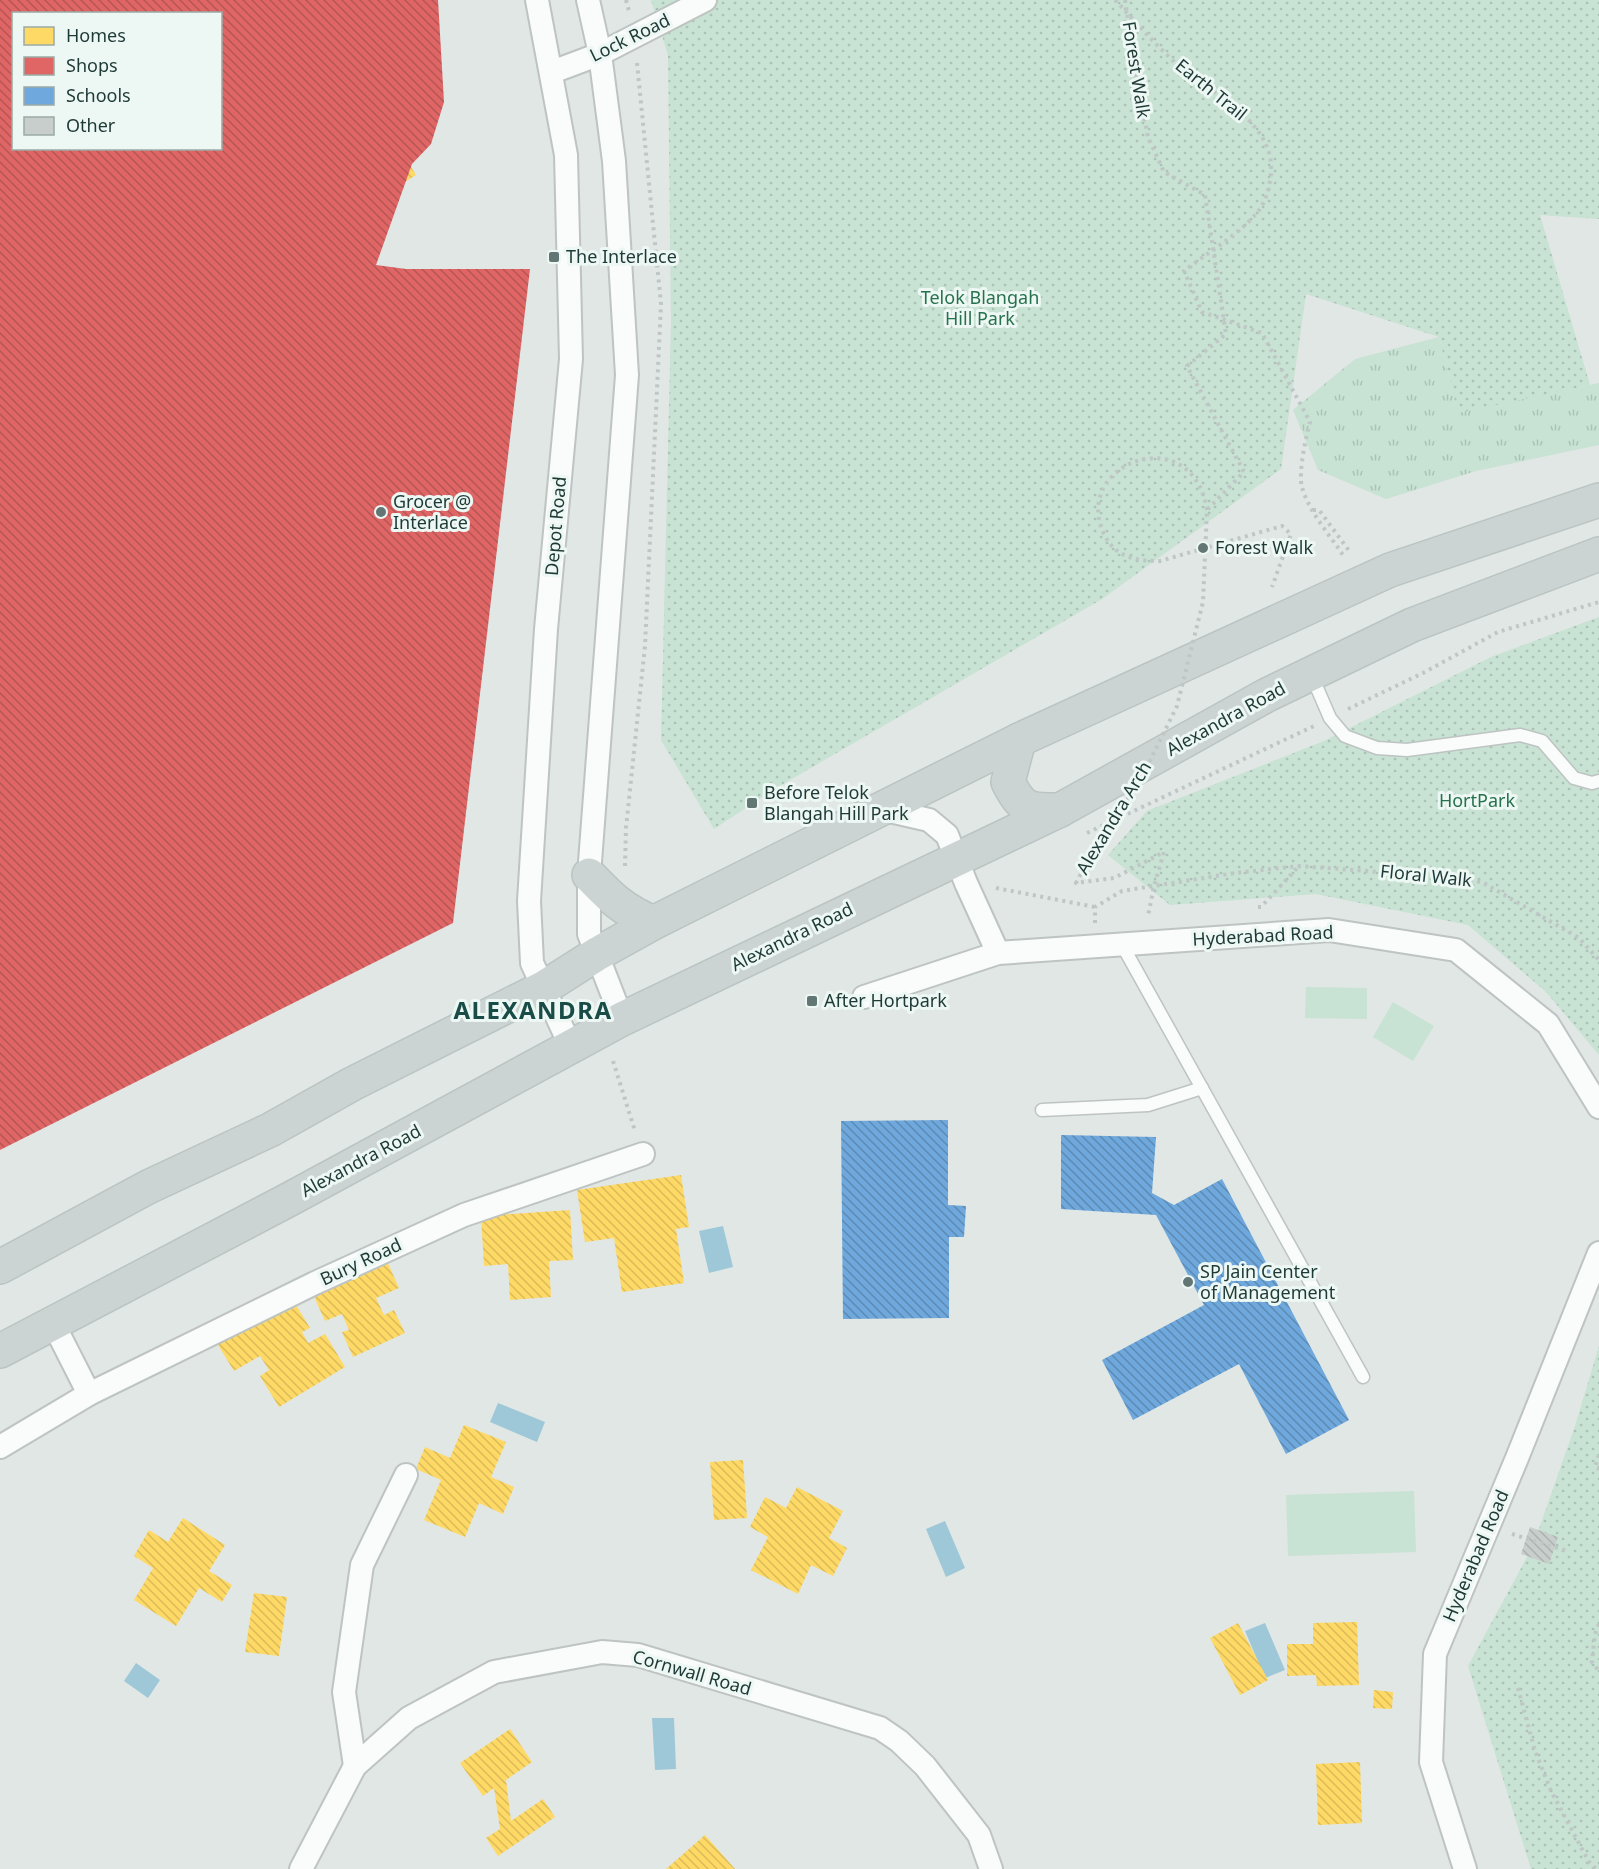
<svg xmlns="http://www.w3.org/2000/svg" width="1599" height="1869" font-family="'Noto Sans',sans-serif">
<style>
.grass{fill:url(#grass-tufts)}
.park{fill:url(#park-dots)}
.pitch{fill:#c8e2d3}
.water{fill:#9ec8d8}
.homes{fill:url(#homes-back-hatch)}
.shops{fill:url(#shops-back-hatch);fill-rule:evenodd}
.schools{fill:url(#schools-back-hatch)}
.building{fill:url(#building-back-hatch)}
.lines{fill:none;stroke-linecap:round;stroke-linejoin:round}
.service-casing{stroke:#bdc4c2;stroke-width:15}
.minor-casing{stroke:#bdc4c2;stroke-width:26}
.primary-casing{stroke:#bac4c2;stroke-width:36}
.path{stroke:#bfc7c6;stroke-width:4;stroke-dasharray:3 4.5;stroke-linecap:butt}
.service{stroke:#fafbfb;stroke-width:12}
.minor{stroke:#fafbfb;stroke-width:22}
.primary{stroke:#ccd4d3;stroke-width:33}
.path-bridge{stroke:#bfc7c6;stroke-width:4;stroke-dasharray:3 4.5;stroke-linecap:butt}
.poi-dot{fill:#627773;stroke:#edf7f3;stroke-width:2}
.labels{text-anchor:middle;stroke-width:6;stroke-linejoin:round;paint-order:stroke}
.street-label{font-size:18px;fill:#1e3a36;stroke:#edf7f3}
.poi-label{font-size:18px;fill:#1e3a36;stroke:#edf7f3;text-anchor:start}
.park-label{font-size:18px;fill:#27724e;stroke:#edf7f3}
.district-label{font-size:24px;font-weight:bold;letter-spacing:1.5px;fill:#1a4c47;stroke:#edf7f3}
</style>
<defs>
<pattern id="grass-tufts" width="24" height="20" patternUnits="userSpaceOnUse" patternTransform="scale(1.5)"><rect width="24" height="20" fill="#c8e2d3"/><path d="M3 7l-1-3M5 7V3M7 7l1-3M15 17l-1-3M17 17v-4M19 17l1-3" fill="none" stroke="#abc3b6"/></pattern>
<pattern id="park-dots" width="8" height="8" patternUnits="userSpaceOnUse" patternTransform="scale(1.5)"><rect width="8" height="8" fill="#c8e2d3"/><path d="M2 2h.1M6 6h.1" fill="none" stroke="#abc3b6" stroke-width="1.8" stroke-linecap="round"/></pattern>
<pattern id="homes-back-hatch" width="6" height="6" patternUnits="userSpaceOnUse" patternTransform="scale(1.5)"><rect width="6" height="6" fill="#ffd966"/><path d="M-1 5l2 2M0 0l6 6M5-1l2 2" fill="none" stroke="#dabb59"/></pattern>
<pattern id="shops-back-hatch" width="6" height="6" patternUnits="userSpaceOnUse" patternTransform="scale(1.5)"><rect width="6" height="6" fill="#e06666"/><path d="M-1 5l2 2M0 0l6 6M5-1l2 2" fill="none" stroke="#b55555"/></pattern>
<pattern id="schools-back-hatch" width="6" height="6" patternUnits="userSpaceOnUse" patternTransform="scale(1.5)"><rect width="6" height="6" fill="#6fa8dc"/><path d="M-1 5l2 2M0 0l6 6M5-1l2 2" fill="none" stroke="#5b8ab3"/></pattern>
<pattern id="building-back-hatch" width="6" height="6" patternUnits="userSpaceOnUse" patternTransform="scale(1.5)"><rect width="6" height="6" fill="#c8cecc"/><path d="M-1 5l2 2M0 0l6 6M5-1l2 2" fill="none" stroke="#abb2b0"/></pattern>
</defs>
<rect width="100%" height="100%" fill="#e0e7e5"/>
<!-- grass -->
<path class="grass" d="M1439,337l19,75 141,-29v62l-123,26 -90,28 -68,-29 -25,-60 62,-51z"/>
<!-- park -->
<g class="park">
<path d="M651,0h948v219l-59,-4 50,170 -132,28 -19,-76 -133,-43 -25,175 -179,130 -331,192 -57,38 -53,-89 10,-417 -3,-268z"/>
<path d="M1599,617v438l-53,-63 -78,-67 -152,-31 -146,11 -62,-50 39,-44 177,-70 167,-84z"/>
<path d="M1599,1346v523h-68l-63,-203 65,-120 42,-120z"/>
</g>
<!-- pitch -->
<g class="pitch">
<path d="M1306,987l61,1v31l-62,-1z"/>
<path d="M1393,1002l41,24 -21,35 -40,-24z"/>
<path d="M1414,1491l2,61 -128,4 -2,-61z"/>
</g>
<!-- water -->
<g class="water">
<path d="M723,1226l10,41 -24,6 -10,-42z"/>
<path d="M498,1403l47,19 -8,20 -47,-20z"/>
<path d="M945,1521l20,47 -19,9 -20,-48z"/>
<path d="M1265,1623l20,47 -20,8 -20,-47z"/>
<path d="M136,1663l24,17 -12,18 -24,-17z"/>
<path d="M652,1718h22l2,51 -21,1z"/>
</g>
<!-- homes -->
<g class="homes">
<path d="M0,0h118l-12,8 -3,6h-89v53l-6,3 -8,-14z"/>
<path d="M269,0h139l-29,58 2,59 35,58 -32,20 2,38 -67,2 -27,17 -23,15 -31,60 -35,-19 -34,21 -35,-57 -87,-46 -47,30v-107l10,-19 4,2v16h76l22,36 88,46 116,-72 -5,-135z"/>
<path d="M394,470l5,175 35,56 -32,21 1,40 -67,2 -24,15 -24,16 -31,60 -35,-18 -32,20 -35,-56 -53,-26 -65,3 -37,23v-78l32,-61 -9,-178 65,-4 9,183 28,46 96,50 112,-71 -6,-215z"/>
<path d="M681,1175l8,52 -13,2 8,54 -62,9 -8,-54 -29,4 -8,-52z"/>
<path d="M570,1210l3,50 -24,1 2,36 -41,3 -2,-36 -24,2 -3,-50z"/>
<path d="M386,1259l13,29 -23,10 8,17 10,-5 11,23 -52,24 -11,-25 7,-2 -7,-16 -17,7 -13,-29z"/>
<path d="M293,1300l17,28 -8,4 6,11 17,-9 20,33 -66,40 -19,-31 9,-6 -9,-14 -26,15 -16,-26z"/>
<path d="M464,1425l42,17 -15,35 23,10 -11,27 -24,-11 -14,34 -41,-17 17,-40 -25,-11 9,-22 25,11z"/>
<path d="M743,1460l4,58 -33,2 -4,-58z"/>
<path d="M797,1487l46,24 -14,27 18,10 -14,28 -22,-11 -13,29 -47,-24 17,-33 -18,-10 15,-30 21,11z"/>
<path d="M183,1518l42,27 -16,26 23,14 -10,17 -23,-14 -23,38 -42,-26 19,-32 -19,-12 15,-26 19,12z"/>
<path d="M254,1593l33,4 -8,59 -34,-4z"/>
<path d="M1357,1622l2,63 -42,1 -1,-11 -29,1v-32h26v-21z"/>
<path d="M1238,1623l30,57 -28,15 -30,-57z"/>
<path d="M1374,1690l19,2 -1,17 -19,-1z"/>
<path d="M510,1729l22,33 -26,18 5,41 32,-22 12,18 -57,39 -12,-18 14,-9 -6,-41 -11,8 -23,-33z"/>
<path d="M1360,1762l2,61 -44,2 -2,-61z"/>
<path d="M705,1835l30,34h-69z"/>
</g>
<!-- shops -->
<path class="shops" d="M0,0h438l6,102 -13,42 -19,20 -36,101 30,4h124l-77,654 -453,227zM14,14h206v134h-206z"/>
<!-- schools -->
<g class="schools">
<path d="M948,1120v85l18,1 -2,31h-15v81l-106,1 -2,-198z"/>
<path d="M1061,1135l95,2 -4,56 22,12 48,-26 127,241 -63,34 -47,-90 -106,56 -31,-60 102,-55 -48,-90 -95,-6z"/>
</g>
<!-- building -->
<path class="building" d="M1530,1527l28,10 -9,27 -28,-10z"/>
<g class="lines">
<defs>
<g id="service">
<path d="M1311,674l19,44 15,18 32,12 30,2 113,-15 22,6 32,37 18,5 7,-2"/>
<path d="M1121,943l242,434"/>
<path d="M1042,1110l106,-5 54,-17"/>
</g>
<g id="minor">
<path d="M537,0l29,155 5,204 -25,270 -17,272 3,62 39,84"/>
<path d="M588,0l12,54 14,107 13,214 -38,500v59l33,85"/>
<path d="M552,72l48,-18 105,-54"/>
<path d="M881,809l48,11 18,15 19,48 32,70"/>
<path d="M864,997l134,-44 331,-23 127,20 92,74 51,83"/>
<path d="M53,1323l36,71"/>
<path d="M0,1447l89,-53 226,-111 149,-68 179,-61"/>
<path d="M355,1766l-11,-74 18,-127 44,-90"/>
<path d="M301,1869l54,-103 54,-48 85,-46 108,-20 36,3 242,73 19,13 26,25 54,69 12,34"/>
<path d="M1465,1869l-34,-107 4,-108 82,-196 82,-205"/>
</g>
<g id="primary">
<path d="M1019,740l-11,42c15,29 21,28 52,28"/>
<path d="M589,875c23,24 33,34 64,48"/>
<path d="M0,1267l148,-80 122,-57 82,-46 193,-97 52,-33 56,-31 366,-183 371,-170 209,-70"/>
<path d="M0,1351l290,-152 332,-180 438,-209 207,-115 145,-70 187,-71"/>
</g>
</defs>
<!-- service casing -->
<use href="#service" class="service-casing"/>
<!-- minor casing -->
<use href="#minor" class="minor-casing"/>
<!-- primary casing -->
<use href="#primary" class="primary-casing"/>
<!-- path -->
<g class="path">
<path d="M626,0l3,11"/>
<path d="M1115,0c21,22 41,46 64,66 35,30 102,58 91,115 -2,12 -6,24 -14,33 -17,20 -50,40 -72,57l18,41 60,21 48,89c-4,14 -12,52 -8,65 7,25 27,47 41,68"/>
<path d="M1207,510c-15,-93 -139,-46 -102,26 11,22 33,25 55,25l122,-35 9,8 -19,53"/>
<path d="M1313,510h6l31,42"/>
<path d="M1348,709l75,-36 75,-41 101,-30"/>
<path d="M1087,833l227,-107"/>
<path d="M625,866l1,-38 19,-182 16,-342 -24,-241"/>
<path d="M996,888l99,19"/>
<path d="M1258,907h3l38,-41"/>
<path d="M1095,923v-16l27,-16 113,-18 64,-7 69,5 114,11 97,56 20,22"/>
<path d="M613,1061l22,70"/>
<path d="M1599,1455l-4,12 4,2"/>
<path d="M1512,1534l55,17"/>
<path d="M1599,1624l-4,10 -3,28 7,9"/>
<path d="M1518,1688l17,63 16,40 38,71 7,7"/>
</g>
<!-- service -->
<use href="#service" class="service"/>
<!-- minor -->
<use href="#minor" class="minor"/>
<!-- primary -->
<use href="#primary" class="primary"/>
<!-- path-bridge -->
<path class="path-bridge" d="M1125,0l13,87 10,50 16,35 41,23 21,139 -39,32 57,106 -37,38 -4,92 -26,104 -39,79 -37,51 -25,47 38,-5 50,-26 -10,34 -6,30"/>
</g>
<!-- markers -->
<g class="poi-dot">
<rect x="548" y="251" width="12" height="12" rx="3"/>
<circle cx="381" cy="512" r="6"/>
<circle cx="1203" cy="548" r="6"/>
<rect x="746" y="797" width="12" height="12" rx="3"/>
<rect x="806" y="995" width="12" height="12" rx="3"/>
<circle cx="1188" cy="1282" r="6"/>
</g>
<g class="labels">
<!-- street labels -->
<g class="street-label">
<text transform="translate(630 38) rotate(-26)" y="6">Lock Road</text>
<text transform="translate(1136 70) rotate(81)" y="6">Forest Walk</text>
<text transform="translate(1211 90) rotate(39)" y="6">Earth Trail</text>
<text transform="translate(556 526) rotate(-85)" y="6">Depot Road</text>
<text transform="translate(1226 719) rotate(-29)" y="6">Alexandra Road</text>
<text transform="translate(1114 818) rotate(-59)" y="6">Alexandra Arch</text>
<text transform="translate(1426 876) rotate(6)" y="6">Floral Walk</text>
<text transform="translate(1263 936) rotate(-3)" y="6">Hyderabad Road</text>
<text transform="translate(792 937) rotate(-26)" y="6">Alexandra Road</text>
<text transform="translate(361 1161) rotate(-28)" y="6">Alexandra Road</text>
<text transform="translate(361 1262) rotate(-25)" y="6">Bury Road</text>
<text transform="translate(1476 1556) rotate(-67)" y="6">Hyderabad Road</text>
<text transform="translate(692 1673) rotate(16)" y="6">Cornwall Road</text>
</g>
<!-- poi labels -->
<g class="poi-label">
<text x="566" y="263">The Interlace</text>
<text x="393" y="508">Grocer @<tspan x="393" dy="21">Interlace</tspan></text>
<text x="1215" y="554">Forest Walk</text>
<text x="764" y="799">Before Telok<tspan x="764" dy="21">Blangah Hill Park</tspan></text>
<text x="824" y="1007">After Hortpark</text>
<text x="1200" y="1278">SP Jain Center<tspan x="1200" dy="21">of Management</tspan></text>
</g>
<!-- park labels -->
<g class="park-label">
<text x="980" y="304">Telok Blangah<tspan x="980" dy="21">Hill Park</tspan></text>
<text x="1477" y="807">HortPark</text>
</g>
<!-- district labels -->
<g class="district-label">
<text x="533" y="1019">ALEXANDRA</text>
</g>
</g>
<!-- legend -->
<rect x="12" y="12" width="210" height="138" fill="#edf7f3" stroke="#9aaba7" stroke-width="1.5"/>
<rect x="24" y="27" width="30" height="18" fill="#ffd966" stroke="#9aaba7" stroke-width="1.5"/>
<text x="66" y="42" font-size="18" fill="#1e3a36">Homes</text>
<rect x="24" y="57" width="30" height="18" fill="#e06666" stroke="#9aaba7" stroke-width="1.5"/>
<text x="66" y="72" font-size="18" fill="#1e3a36">Shops</text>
<rect x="24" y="87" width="30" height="18" fill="#6fa8dc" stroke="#9aaba7" stroke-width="1.5"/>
<text x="66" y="102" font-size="18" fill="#1e3a36">Schools</text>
<rect x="24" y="117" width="30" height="18" fill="#c8cecc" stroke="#9aaba7" stroke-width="1.5"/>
<text x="66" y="132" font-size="18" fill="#1e3a36">Other</text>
</svg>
